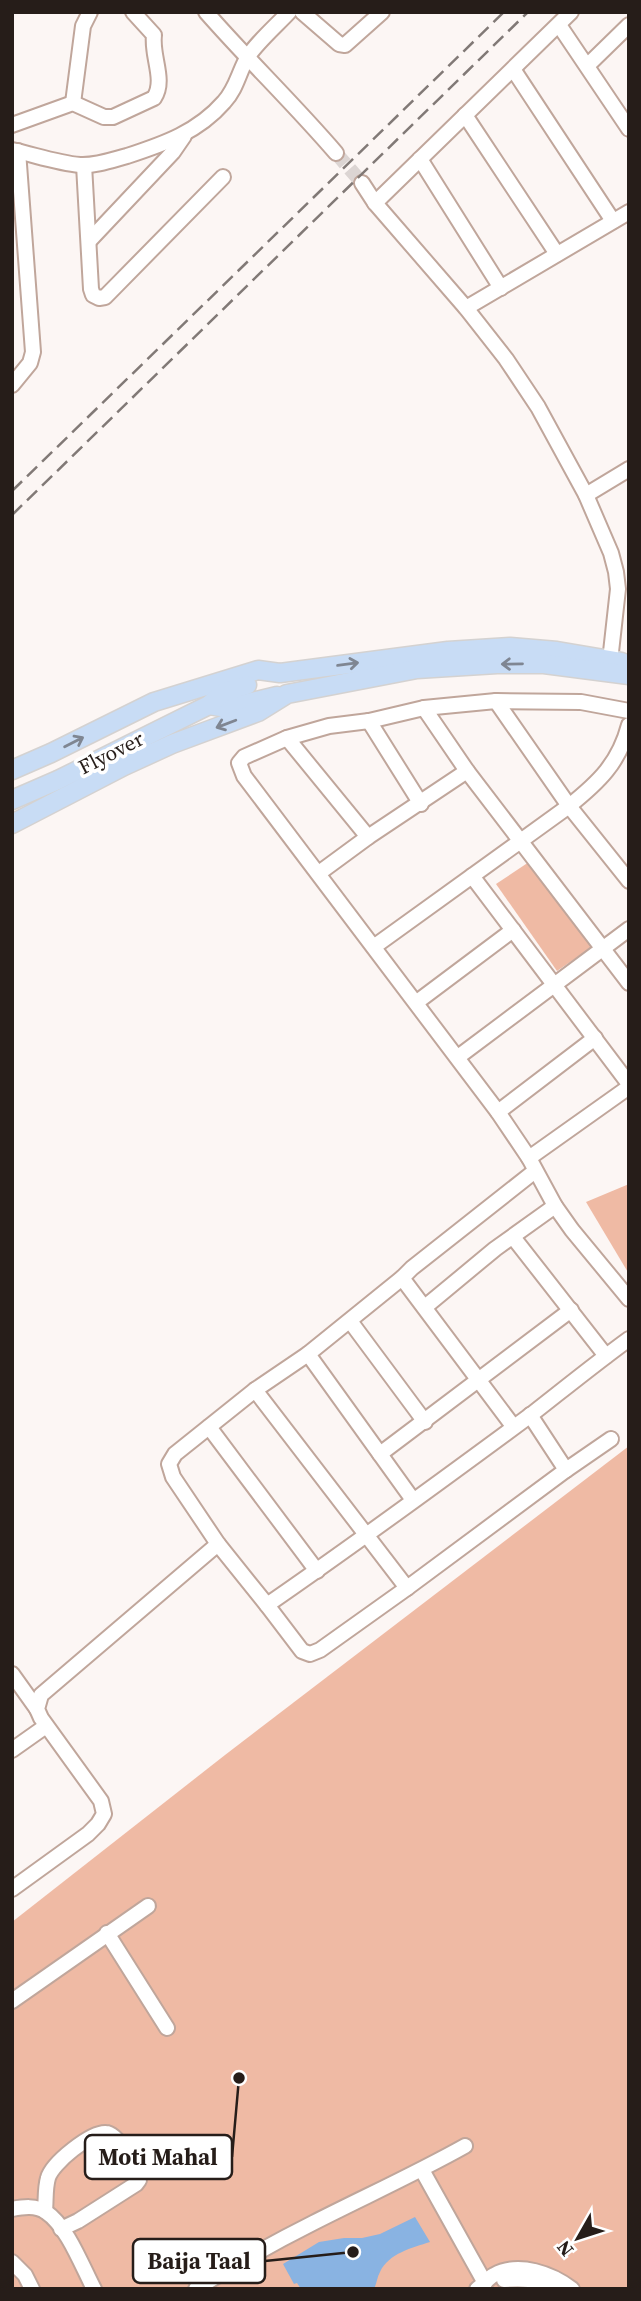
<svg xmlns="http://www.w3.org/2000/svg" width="641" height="2301" font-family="'Source Serif 4',serif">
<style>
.green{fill:#efbaa4}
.water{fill:#89b3e2}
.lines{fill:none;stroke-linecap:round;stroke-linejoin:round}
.minor-tunnel{stroke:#dcd5d3;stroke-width:14;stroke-dasharray:14 7;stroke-linecap:butt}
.minor-casing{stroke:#c0a69b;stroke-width:18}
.major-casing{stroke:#d4d2d1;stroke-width:21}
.minor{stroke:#fff;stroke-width:14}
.major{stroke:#c8dcf5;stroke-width:18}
.rail{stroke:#817976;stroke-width:2.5;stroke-dasharray:14 7;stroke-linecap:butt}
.oneway{stroke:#7f8692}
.labels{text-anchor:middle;stroke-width:7;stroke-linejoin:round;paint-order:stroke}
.street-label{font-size:21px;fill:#261d19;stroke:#fff}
.leader{fill:none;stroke:#261d19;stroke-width:2.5}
.callout-dot{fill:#261d19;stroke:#fff;stroke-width:2.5}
.callout{fill:#fff;stroke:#261d19;stroke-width:2.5}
.callout-label{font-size:23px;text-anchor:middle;font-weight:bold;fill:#261d19}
</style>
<rect width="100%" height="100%" fill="#fcf6f4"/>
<!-- green -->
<g class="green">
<path d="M532,860l60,87 -35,24 -61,-87z"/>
<path d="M629,1184v90l-43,-72z"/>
<path d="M629,1446v843h-617v-367l213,-167z"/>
</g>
<!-- water -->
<path class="water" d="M415,2217l15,25c-18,6 -41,11 -50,30 -3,5 -3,11 -6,17h-73l-4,-6 -3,1 -11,-20 36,-22 25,-4h18l18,-4z"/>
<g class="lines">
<!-- minor-tunnel -->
<path class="minor-tunnel" d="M336,153l26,30"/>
<defs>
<g id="minor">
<path d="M206,12c42,48 88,92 130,141"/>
<path d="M302,12l37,32 6,1 37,-33"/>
<path d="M559,25l70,104"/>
<path d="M588,65l41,-40"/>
<path d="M513,69l100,152"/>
<path d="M73,103l10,-77 7,-14"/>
<path d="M465,115l92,139"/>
<path d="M12,125l61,-22 31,14h9l41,-19c12,-18 -3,-42 0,-63l-21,-23"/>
<path d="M12,150c23,5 45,13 68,15 16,1 32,-5 47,-9 37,-12 71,-24 97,-54 12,-13 14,-27 22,-42 6,-13 32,-36 43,-48"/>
<path d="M420,159l81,129"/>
<path d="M84,165l7,124 2,6 6,3 6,-1 118,-120"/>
<path d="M362,183l13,20 91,105 40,51 32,48 48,88 25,58 5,19 2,17 -9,81"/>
<path d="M375,203l196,-191"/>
<path d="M89,241l84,-89 11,-16"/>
<path d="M466,308l163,-96"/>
<path d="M12,385l18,-22 3,-11 -15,-201"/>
<path d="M586,495l43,-26"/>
<path d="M496,701l73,105 60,75"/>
<path d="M424,708l43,63 162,212"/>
<path d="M629,711l-48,-9 -85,-1 -72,7 -55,13 -40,5 -42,12 -43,19 -5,6 5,13 254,336 31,46 26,48 17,24 57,69"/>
<path d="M369,721l52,83"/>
<path d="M287,738l81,99"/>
<path d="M319,873l49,-36 99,-66"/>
<path d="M472,876l157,208"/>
<path d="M375,946l194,-140c30,-24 50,-43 60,-81"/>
<path d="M417,1002l96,-72"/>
<path d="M458,1057l171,-128"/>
<path d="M498,1112l97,-74"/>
<path d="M529,1158l100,-71"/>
<path d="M513,1237l93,119"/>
<path d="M402,1278l111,148"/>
<path d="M425,1307l70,-58 60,-43"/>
<path d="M350,1321l75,101"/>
<path d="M308,1354l105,146"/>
<path d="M255,1390l152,198"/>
<path d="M209,1427l108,144"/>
<path d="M380,1454l191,-144"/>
<path d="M566,1470l45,-31"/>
<path d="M218,1544l-45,-67 -4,-13 6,-10 80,-64 53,-36 94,-76 10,-10 123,-97"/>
<path d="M267,1605l35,46 8,3 10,-4 87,-62 159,-118 -36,-55"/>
<path d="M12,1674l25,35"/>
<path d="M12,1750l34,-24"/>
<path d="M12,1889l76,-55 10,-10 6,-10 -3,-13 -60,-83 -4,-9 4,-14 177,-151 49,61c90,-62 177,-126 265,-191 32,-25 64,-51 97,-75"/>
<path d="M107,1933l60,95"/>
<path d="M12,2001l136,-95"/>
<path d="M422,2170l63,113"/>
<path d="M12,2209c11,-2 24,-4 34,3 21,14 36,54 48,77"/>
<path d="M45,2211c1,-11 0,-23 3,-33 4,-15 43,-46 58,-45 12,0 31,36 33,47l-3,4 -58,37 -17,8"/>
<path d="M12,2262l13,13 7,14"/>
<path d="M504,2280c17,-1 33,-1 49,6"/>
<path d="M196,2289c38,-24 77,-46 117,-66 51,-26 102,-49 152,-77"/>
<path d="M477,2289c6,-4 11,-11 17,-14 25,-14 58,-1 78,14"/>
</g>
<g id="major">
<path d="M209,705l18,3 50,-12"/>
<path d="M12,770l39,-17 103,-51 104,-32 22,3 168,-22 62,-4 47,4 65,11"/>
<path d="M12,800l46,-20 151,-75 15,-13 23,-7"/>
<path d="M12,824l112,-58 48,-22 86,-32 29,-18 130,-25 80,-5h47l85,11"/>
</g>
</defs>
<!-- minor casing -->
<use href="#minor" class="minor-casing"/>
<!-- major casing -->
<use href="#major" class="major-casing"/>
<!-- minor -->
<use href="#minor" class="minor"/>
<!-- major -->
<use href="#major" class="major"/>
<!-- rail -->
<g class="rail">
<path d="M12,491l492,-479"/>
<path d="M12,515l516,-503"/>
</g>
</g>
<!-- one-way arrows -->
<defs><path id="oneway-shaft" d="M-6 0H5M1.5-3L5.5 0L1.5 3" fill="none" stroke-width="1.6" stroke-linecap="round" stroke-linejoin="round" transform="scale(1.75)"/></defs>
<g class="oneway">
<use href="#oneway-shaft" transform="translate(348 664) rotate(-8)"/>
<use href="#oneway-shaft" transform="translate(512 664) rotate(179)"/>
<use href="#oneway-shaft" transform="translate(226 724) rotate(159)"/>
<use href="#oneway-shaft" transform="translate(74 742) rotate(-27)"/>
</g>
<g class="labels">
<!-- street labels -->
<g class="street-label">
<text transform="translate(111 753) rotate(-27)" y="7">Flyover</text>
</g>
</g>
<!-- callouts -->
<path class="leader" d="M239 2078L232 2157M353 2252L265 2261"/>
<g class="callout-dot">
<circle cx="239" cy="2078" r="7"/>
<circle cx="353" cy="2252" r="7"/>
</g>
<g class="callout">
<rect x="85" y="2135" width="147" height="44" rx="7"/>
<rect x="133" y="2239" width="132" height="44" rx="7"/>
</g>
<g class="callout-label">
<text x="158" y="2165">Moti Mahal</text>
<text x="199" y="2269">Baija Taal</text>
</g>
<!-- border -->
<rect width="641" height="2301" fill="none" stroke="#261d19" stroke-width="28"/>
<!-- north arrow -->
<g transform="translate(578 2238) rotate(231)" stroke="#ffffff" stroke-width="5" paint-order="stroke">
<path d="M0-5L12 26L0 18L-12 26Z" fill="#261d19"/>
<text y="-10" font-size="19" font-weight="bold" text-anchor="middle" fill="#261d19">N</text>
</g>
</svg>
